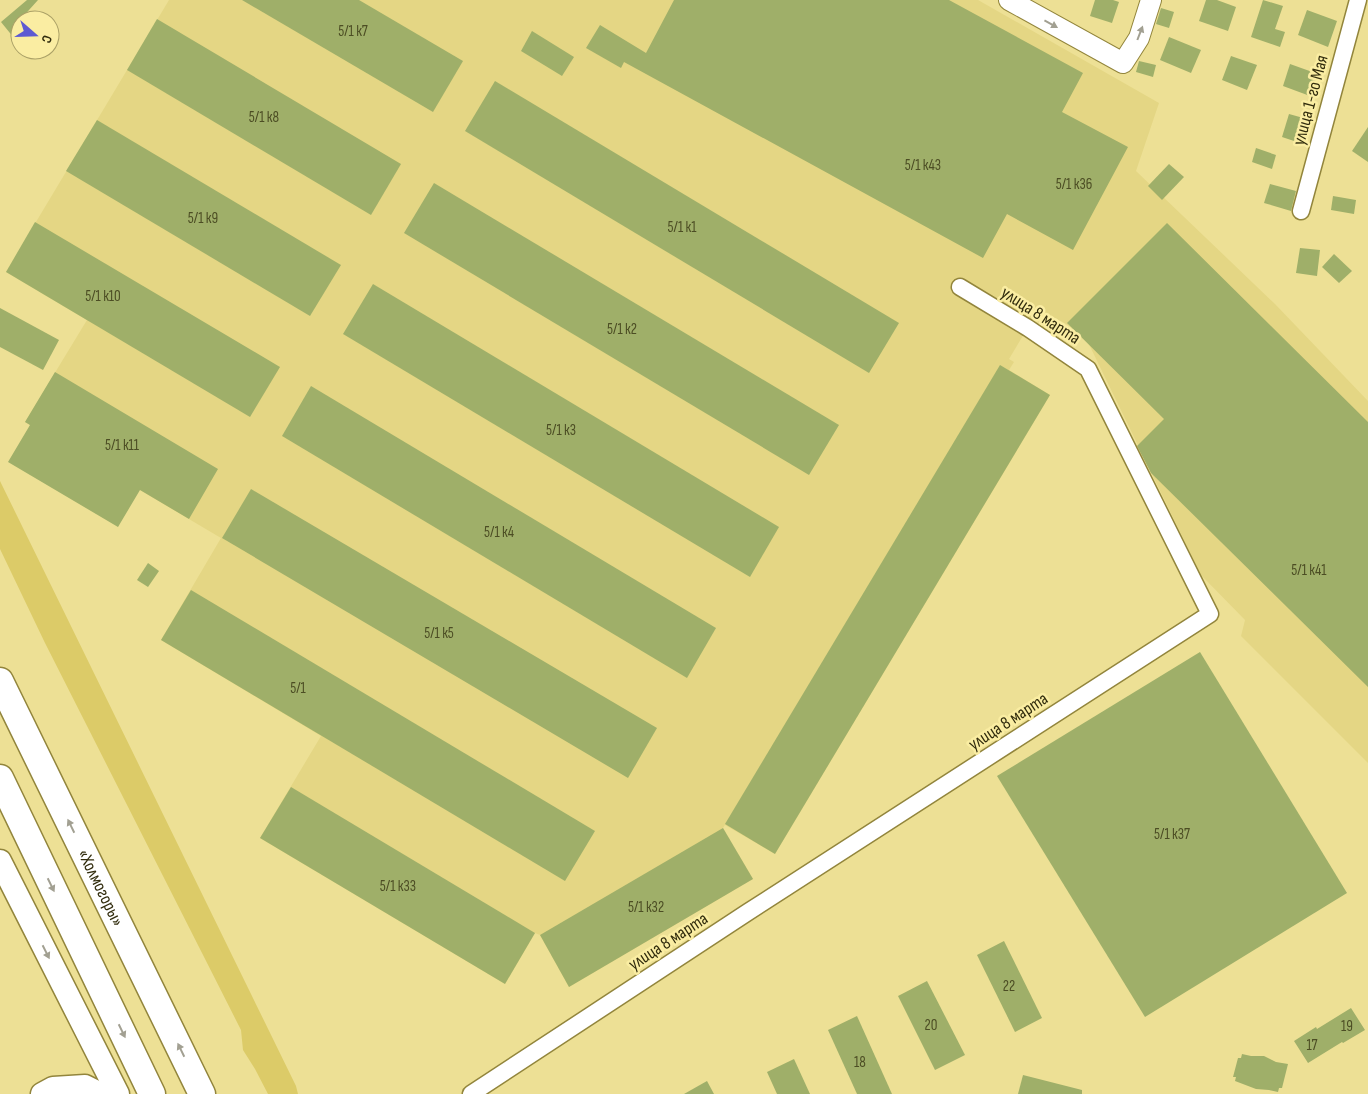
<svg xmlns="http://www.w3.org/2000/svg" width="1368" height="1094" font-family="'Sofia Sans Condensed',sans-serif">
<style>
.built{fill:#e4d684}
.green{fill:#dccb68}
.building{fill:#9faf69}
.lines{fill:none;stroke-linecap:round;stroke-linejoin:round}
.minor-casing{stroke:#92853c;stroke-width:19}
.tertiary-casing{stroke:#92853c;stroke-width:22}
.secondary-casing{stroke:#92853c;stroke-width:25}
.trunk-casing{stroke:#92853c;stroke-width:29}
.minor{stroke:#fff;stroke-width:16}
.tertiary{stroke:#fff;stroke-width:20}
.secondary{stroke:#fff;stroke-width:22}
.trunk{stroke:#fff;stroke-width:26}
.oneway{fill:#a2a092}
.labels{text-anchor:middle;stroke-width:5;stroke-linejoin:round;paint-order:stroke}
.number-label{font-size:15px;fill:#4c4d24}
.street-label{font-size:18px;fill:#312c0d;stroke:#faeda2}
</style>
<rect width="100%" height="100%" fill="#ede095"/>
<!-- built -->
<path class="built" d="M169,0h809l181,103 -23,68 139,133 93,97v362l-127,-127 4,-16 -44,-45 -117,-241 -45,-25 -30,50 5,3 -5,8 41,25 -275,459 -50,-29 -2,3 30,51 -184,108 -29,-52 -5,-2 -30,51 -245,-146 61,-102 -160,-96 60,-102 -196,-116 62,-102 -81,-48z"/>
<!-- green -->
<path class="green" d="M0,481l296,605 2,8h-30l-13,-25 -12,-19 -2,-20 -196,-387 -45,-94z"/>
<!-- building -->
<g class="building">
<path d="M27,0h11l-18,20v13l-6,5 -13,-16z"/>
<path d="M242,0h117l104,61 -30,51z"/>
<path d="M674,0h275l134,73 -21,39 66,35 -55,103 -66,-36 -24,44 -359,-196 -3,6 -35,-20 14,-23 46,28z"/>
<path d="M1095,0h18l6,2 -7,21 -22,-7z"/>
<path d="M1206,0h11l19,7 -8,24 -29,-10z"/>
<path d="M1263,0l20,6 -8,23 10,3 -5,15 -29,-10z"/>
<path d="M1161,8l13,4 -5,16 -13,-4z"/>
<path d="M1307,10l30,11 -9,26 -30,-12z"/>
<path d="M157,19l244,145 -30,51 -244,-145z"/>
<path d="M532,31l42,26 -12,19 -41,-25z"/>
<path d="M1169,37l32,13 -10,23 -31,-13z"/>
<path d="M1231,56l26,9 -10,25 -25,-10z"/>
<path d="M1139,61l17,4 -3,12 -17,-5z"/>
<path d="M1290,64l28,10 -8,22 -27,-10z"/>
<path d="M495,81l404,242 -30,50 -404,-242z"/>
<path d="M1289,114l18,5 -7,24 -18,-6z"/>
<path d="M97,120l244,145 -31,51 -244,-145z"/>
<path d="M1368,127v35l-16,-11z"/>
<path d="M1256,148l20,7 -4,14 -20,-7z"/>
<path d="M1169,164l15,13 -22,23 -14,-14z"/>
<path d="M434,183l405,242 -30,50 -405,-242z"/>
<path d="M1270,184l26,7 -5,20 -27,-8z"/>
<path d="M1333,196l23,4 -2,14 -23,-4z"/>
<path d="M35,222l245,145 -30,50 -244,-145z"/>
<path d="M1167,223l201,199v265l-217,-214 -14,-27 27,-27 -97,-96z"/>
<path d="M1300,248l20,2 -3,26 -21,-3z"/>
<path d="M1334,254l18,17 -13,12 -17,-16z"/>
<path d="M373,284l406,243 -29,50 -407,-243z"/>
<path d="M0,308l59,32 -16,30 -43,-23z"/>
<path d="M1000,365l50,30 -275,459 -50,-30z"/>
<path d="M55,372l163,97 -29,50 -49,-29 -22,37 -110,-65 22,-37 -5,-3z"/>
<path d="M311,386l405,242 -29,50 -405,-242z"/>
<path d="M251,489l406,239 -29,50 -406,-240z"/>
<path d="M148,563l11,8 -11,16 -11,-7z"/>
<path d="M191,590l404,241 -30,50 -404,-241z"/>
<path d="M1200,652l147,241 -202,124 -148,-241z"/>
<path d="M291,787l244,146 -30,51 -245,-146z"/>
<path d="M723,828l30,51 -184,108 -29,-52z"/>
<path d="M1004,941l38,77 -27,14 -38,-77z"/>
<path d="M927,981l38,74 -30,15 -37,-74z"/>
<path d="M1351,1008l14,22 -22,13 -1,-1 -34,21 -14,-22 22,-14 1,2z"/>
<path d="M857,1016l35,78h-35l-29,-64z"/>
<path d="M1242,1054l9,2h13l12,6 12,2 -6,24h-3l-1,4 -9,-2 -13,-1 -21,-8 1,-4h-3l5,-19h3z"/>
<path d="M794,1059l16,35h-33l-10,-22z"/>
<path d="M1023,1075l59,15v4h-64z"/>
<path d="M707,1081l7,13h-30z"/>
</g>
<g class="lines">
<defs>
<g id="minor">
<path d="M1301,211l57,-211"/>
<path d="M471,1094l277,-182 462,-298 -122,-245 -60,-41 -68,-41"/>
</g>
<path id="tertiary" d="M1009,0l114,63 16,-25 12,-38"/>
<g id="secondary">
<path d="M0,861l118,233"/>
<path d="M42,1094l11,-6 32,-2 16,8"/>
</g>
<g id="trunk">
<path id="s1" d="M0,681l202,413"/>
<path d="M0,778l152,316"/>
</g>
</defs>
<!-- minor casing -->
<use href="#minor" class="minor-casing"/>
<!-- tertiary casing -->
<use href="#tertiary" class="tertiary-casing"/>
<!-- secondary casing -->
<use href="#secondary" class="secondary-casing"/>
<!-- trunk casing -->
<use href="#trunk" class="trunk-casing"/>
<!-- minor -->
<use href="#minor" class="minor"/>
<!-- tertiary -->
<use href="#tertiary" class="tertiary"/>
<!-- secondary -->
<use href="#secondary" class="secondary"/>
<!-- trunk -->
<use href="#trunk" class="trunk"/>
</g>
<!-- one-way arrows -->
<defs><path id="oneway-solid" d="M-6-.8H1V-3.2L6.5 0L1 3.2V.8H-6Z" transform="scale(1.25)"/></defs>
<g class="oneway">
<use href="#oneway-solid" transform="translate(1051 24) rotate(29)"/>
<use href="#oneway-solid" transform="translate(1140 33) rotate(-69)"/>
<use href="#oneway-solid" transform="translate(71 826) rotate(-116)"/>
<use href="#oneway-solid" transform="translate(51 885) rotate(64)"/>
<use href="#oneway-solid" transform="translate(46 952) rotate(63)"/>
<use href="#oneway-solid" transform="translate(122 1031) rotate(64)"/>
<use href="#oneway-solid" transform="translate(181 1050) rotate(-116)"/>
</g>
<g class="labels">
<!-- number labels -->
<g class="number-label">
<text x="353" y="36">5/1 к7</text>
<text x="264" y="122">5/1 к8</text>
<text x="923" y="170">5/1 к43</text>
<text x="1074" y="189">5/1 к36</text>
<text x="203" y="223">5/1 к9</text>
<text x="682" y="232">5/1 к1</text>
<text x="103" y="301">5/1 к10</text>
<text x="622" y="334">5/1 к2</text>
<text x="561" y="435">5/1 к3</text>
<text x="122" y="450">5/1 к11</text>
<text x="499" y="537">5/1 к4</text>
<text x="1309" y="575">5/1 к41</text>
<text x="439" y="638">5/1 к5</text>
<text x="298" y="693">5/1</text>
<text x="1172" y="839">5/1 к37</text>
<text x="398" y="891">5/1 к33</text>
<text x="646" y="912">5/1 к32</text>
<text x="1009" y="991">22</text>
<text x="931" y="1030">20</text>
<text x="1347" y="1031">19</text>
<text x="1312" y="1050">17</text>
<text x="860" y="1067">18</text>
</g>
<!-- street labels -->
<g class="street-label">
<text transform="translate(1310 100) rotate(-75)" y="6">улица 1-го Мая</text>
<text transform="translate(1041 315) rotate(33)" y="6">улица 8 марта</text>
<text transform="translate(1008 721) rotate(-33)" y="6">улица 8 марта</text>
<text dy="6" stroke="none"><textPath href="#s1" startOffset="230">«Холмогоры»</textPath></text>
<text transform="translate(668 941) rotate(-33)" y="6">улица 8 марта</text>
</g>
</g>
<!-- north arrow -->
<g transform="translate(35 35) rotate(110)"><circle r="24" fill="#faeda2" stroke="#aaa066"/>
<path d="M0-4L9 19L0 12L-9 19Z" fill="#5d5ad2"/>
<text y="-8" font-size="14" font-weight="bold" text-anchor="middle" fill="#312c0d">С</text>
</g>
</svg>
